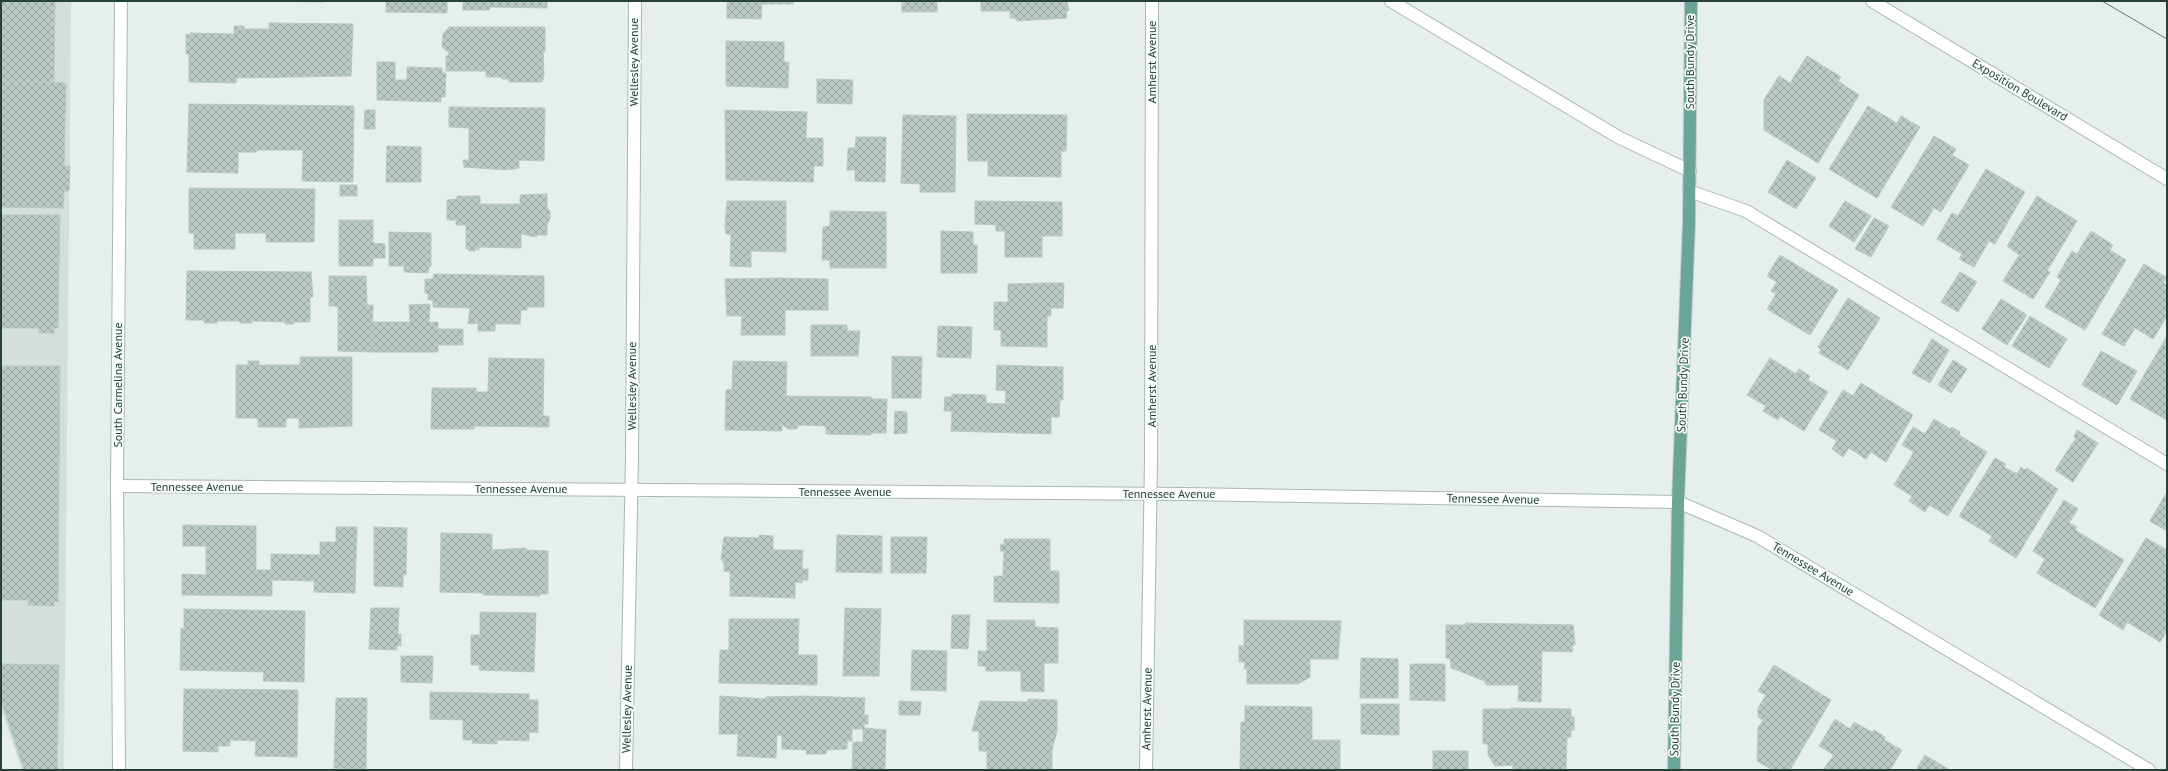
<svg xmlns="http://www.w3.org/2000/svg" width="2168" height="771" font-family="'PT Sans',sans-serif">
<style>
.built{fill:#d4dfda}
.building{fill:url(#building-cross-hatch);stroke:#b8c9c2}
.lines{fill:none;stroke-linecap:round;stroke-linejoin:round}
.minor-casing{stroke:#a8b8b2;stroke-width:14}
.major-casing{stroke:#c2cac8;stroke-width:14}
.minor{stroke:#fff;stroke-width:12}
.major{stroke:#6aa596;stroke-width:12}
.tram{stroke:#5f7d75;stroke-width:1}
.labels{text-anchor:middle;stroke-width:3.5;stroke-linejoin:round;paint-order:stroke}
.street-label{font-size:12px;fill:#24423a;stroke:#f7fbf9}
</style>
<defs>
<pattern id="building-cross-hatch" width="8" height="8" patternUnits="userSpaceOnUse"><rect width="8" height="8" fill="#bbcac4"/><path d="M0 0l8 8M0 8l8-8" fill="none" stroke="#98a6a0"/></pattern>
</defs>
<rect width="100%" height="100%" fill="#e6efeb"/>
<!-- built -->
<path class="built" d="M1,1h70l-7,769h-42l-21,-60z"/>
<!-- building -->
<g class="building">
<path d="M1,1h54l-1,81 -53,-1z"/>
<path d="M266,1h57v1z"/>
<path d="M386,1h61v12l-61,-1z"/>
<path d="M463,1h84v7l-57,-1 -1,3h-26z"/>
<path d="M727,1h66v3h-31l-1,15 -34,-1z"/>
<rect x="902" y="1" width="35" height="11"/>
<path d="M981,1h86l2,9 -3,2 1,6 -50,3 -2,-3h-5v-7h-29z"/>
<path d="M269,23l84,1 -2,52 -114,2 -1,5 -47,-1v-28h-3v-20l4,1v-2l44,1v-8h10v3h25z"/>
<path d="M449,27h96v25h-2l1,24 -2,6h-33v-3h-7v-2h-16v-6h-40v-15h3l-1,-4 -6,-5 1,-13z"/>
<path d="M726,41l58,1v20h5l-1,26 -62,-2z"/>
<path d="M1807,56l34,21 -3,4 21,14 -41,68 -54,-33v-30l15,-24 11,7z"/>
<path d="M377,62h18v18h12v-13l35,1v5h4l-1,24h-4v5l-64,-2z"/>
<path d="M817,79l36,1 -1,24 -35,-1z"/>
<path d="M1,81l65,2 -2,83h6l-1,25h-5l-1,17 -62,-1z"/>
<path d="M189,104l165,2 -1,76 -51,-1 1,-31h-45l-2,2h-18v21l-51,-1z"/>
<path d="M1868,106l29,17 4,-7 19,11 -43,71 -48,-29z"/>
<path d="M449,107l96,1 -1,53 -25,-1v8l-13,2 -42,-3 -1,-7h6v-32l-20,-1z"/>
<path d="M365,110h10v19h-11z"/>
<path d="M725,110l82,2 -1,26h17v28h-9l-1,16 -87,-2z"/>
<path d="M967,114l100,1 -1,36h-5v26l-73,-1v-15h-20z"/>
<path d="M903,115l53,1 -1,76h-35v-8l-19,-1z"/>
<path d="M1934,136l22,13 -4,6 17,10 -28,47 -7,-4 -11,18 -32,-19z"/>
<path d="M856,137h30l-1,45 -30,-1v-11h-8l1,-22h7z"/>
<path d="M387,146l34,1v35h-35z"/>
<path d="M1787,160l29,18 -20,31 -28,-17z"/>
<path d="M1986,169l39,23 -30,52 -6,-3 -15,26 -15,-8 3,-5 -25,-15 15,-26 6,3z"/>
<rect x="340" y="185" width="17" height="11"/>
<path d="M189,188l126,1 -1,53h-48v-9h-31v16h-41v-16h-5z"/>
<path d="M547,194v14l3,3v8l-3,5v11h-11l1,2 -16,-3v14l-42,-1v3l-4,-1v2h-6v-2h-3v-24h-10v-5h-9v-20l10,-1v-3h23v8h40v-9z"/>
<path d="M2037,196l40,25 -30,50 3,1 -17,27 -30,-18 16,-26 -12,-9z"/>
<path d="M727,201h59v51l-35,-1v16l-21,-1 1,-32h-5l-1,-7z"/>
<path d="M975,201l87,1v34h-20v21h-37v-26h-9v-6l-21,-1z"/>
<path d="M1845,201l26,15 -17,26 -25,-16z"/>
<path d="M830,211l56,1v56h-56v-8h-8l1,-33 7,-1z"/>
<path d="M1,215h59l-2,113h-4v5h-15v-5h-38z"/>
<path d="M1874,218l15,8 -18,31 -16,-8z"/>
<path d="M339,220h34v23l12,1v14h-12v8h-34z"/>
<path d="M941,231l32,1v13h4v28h-36z"/>
<path d="M2091,231l22,14 -3,5 16,10 -41,70 -40,-23 16,-27 -4,-3 15,-26 5,3z"/>
<path d="M389,232l42,1v33l-2,1 -1,6 -24,-1v-6h-15z"/>
<path d="M1780,255l58,35 -28,45 -43,-26 9,-15 -5,-3 6,-9 -10,-6z"/>
<path d="M2144,264l23,14 -4,5 4,2v31l-14,23 -18,-11 -11,18 -22,-12z"/>
<path d="M187,271l124,1 2,25h-3v25h-16v2h-9v-2l-33,-1v2h-12l-1,-2h-22v2h-13v-3h-18z"/>
<path d="M1960,272l17,10 -19,30 -17,-10z"/>
<path d="M434,274l110,2v31h-17v3h-6l-1,14h-25v7h-17v-8l-10,1 2,-16 -37,-1v-7h-5v-7h-3v-14h8z"/>
<path d="M329,276h37l1,29h6l-1,47 -34,-1v-45h-9z"/>
<path d="M779,278l49,1v31h-43v25h-44l1,-19h-15l-2,-37z"/>
<path d="M1046,283h18l-1,25h-12v8h-4v31l-46,-1v-16h-7v-28h14v-18z"/>
<path d="M1848,298l32,20 -32,52 -29,-17 2,-4 -3,-2z"/>
<path d="M2001,299l26,16 -20,30 -25,-16z"/>
<path d="M430,304l-1,18h9v7h25v16h-25v7h-66v-30h38l-1,-17z"/>
<path d="M2030,316l37,23 -18,29 -37,-22z"/>
<path d="M811,325h36v6h13l-2,25h-47z"/>
<path d="M938,326l34,1 -1,31 -34,-1z"/>
<path d="M2167,336v84l-37,-21z"/>
<path d="M1932,339l17,11 -19,33 -18,-10z"/>
<path d="M2101,351l36,20 -20,34 -35,-20z"/>
<path d="M892,356l30,1 -1,41h-29z"/>
<path d="M300,357h52v69l-53,2v-10h-13v9h-28v-9h-22v-53h12v-4h11v4h41z"/>
<path d="M489,358l55,1 -1,57h6v11l-75,-1v3h-43l1,-41h44v4h12z"/>
<path d="M1770,358l26,16 3,-5 11,7 -2,4 20,12 -24,39 -24,-15 -2,4 -15,-9 3,-5 -19,-11z"/>
<path d="M1953,360l14,9 -16,24 -13,-8z"/>
<path d="M733,361l54,1 -1,34 85,1v2h16l-1,34h-16l1,2 -45,-1v-8l-27,-1 -3,4h-7l-7,-4v6l-57,-1 1,-40 6,-1z"/>
<path d="M997,365l66,2v33h-3l-1,17h-8v17l-100,-3 1,-20h-8l1,-14h7v-3l34,1v8l19,1 1,-13 -10,-1z"/>
<path d="M1,366h59l-2,236 -4,-1v5l-26,-1 1,-5h-28z"/>
<path d="M1861,383l52,32 -27,47 -15,-10 -5,7 -17,-11 -6,9 -11,-8 5,-8 -18,-11 24,-40 10,6z"/>
<path d="M895,411l12,1v21l-13,1z"/>
<path d="M1934,419l16,10 2,-2 8,5 -1,3 28,17 -39,64 -19,-11 -4,7 -16,-11 3,-5 -18,-11 20,-33 -12,-7 11,-18 12,7z"/>
<path d="M2077,430l21,13 -25,39 -18,-12 21,-32 -2,-1z"/>
<path d="M1995,458l11,6 -2,3 13,7 4,-7 4,3 2,-2 31,21 -42,69 -27,-17 3,-5 -33,-20z"/>
<path d="M2167,492v39l-17,-10z"/>
<path d="M2064,500l14,9 -9,14 8,4 -2,3 49,30 -29,48 -58,-35 8,-14 -12,-8z"/>
<path d="M183,525l73,1v44h15v-16l49,1v-13h16v-15h21l-2,66 -41,-1v-11l-42,-1v16l-90,-1v-21l24,1v-29h-23z"/>
<path d="M374,527l33,1 -1,47 -3,-1v13l-29,-1z"/>
<path d="M441,533l51,1v16l34,-2v2l22,1v43h-8v2l-57,-1v-2l-43,-1z"/>
<path d="M759,535l14,1v14h30l-1,19h6v11h-6v3l-7,-1v16l-65,-2v-24l-6,-1v-8l-3,-4 3,-22 35,1z"/>
<path d="M837,535l45,1v37l-46,-1z"/>
<path d="M891,537h36l-1,36h-35z"/>
<path d="M2146,538l21,12v7l-3,6 3,2v66l-7,11 -33,-20 -4,8 -24,-15z"/>
<path d="M1004,539h46v32h9v32l-65,-1v-26h9l1,-25h-4l1,-7 3,1z"/>
<path d="M371,608h28l-1,26h3v12l-4,-1v5l-28,-1z"/>
<path d="M845,608l36,1 -2,67h-36z"/>
<path d="M184,609l121,2 -1,71 -41,-1 1,-9 -84,-2 1,-42 3,1z"/>
<path d="M480,612l56,1 -2,59 -55,-2 1,-5h-9v-30h9z"/>
<path d="M952,615h18l-2,34 -17,-1z"/>
<path d="M729,619h70l-1,36h19v30l-98,-2 1,-33h9z"/>
<path d="M987,620h48v7l23,1v35h-14v29l-23,-1v-20h-35v-5h-8v-15h9z"/>
<path d="M1244,620l97,1 -3,38h-28v18l-12,7h-51v-15h-3l1,-7h-6v-16h5z"/>
<path d="M1466,623l107,2 2,20 -2,-1 -1,8 -30,-1 -1,51 -23,-1 1,-16h-33l-1,-4 -34,-13 -1,-10h-4v-33h19z"/>
<path d="M912,650l35,1 -1,40 -35,-1z"/>
<path d="M401,656h32l-1,27 -31,-1z"/>
<path d="M1361,658l37,1v39h-38z"/>
<path d="M1,664l58,1 -2,105h-33l-23,-69z"/>
<path d="M1410,664h35v37l-35,-1z"/>
<path d="M1774,665l57,35 -41,70h-17l-16,-9 1,-33 5,-8 -5,-3v-9l8,-13 -8,-4z"/>
<path d="M184,689l114,1 -1,67 -42,-1 1,-15 -26,-1v6h-12v6l-35,-1z"/>
<path d="M430,692l99,2v6h9v33l-9,-1v9l-32,-1v4l-25,-1 1,-3h-10v-20l-33,-1z"/>
<path d="M720,696l46,3v-2l36,-1 63,2 -1,17h4v9h-4v4l22,2 -1,40h-33l1,-28h10v-13h-11v12h-5v8l-21,1v4h-20l1,-4 -25,-1v-14h-5l-1,23 -39,-2 1,-22h-19z"/>
<path d="M336,698h31l-1,71 -32,-1z"/>
<path d="M1028,699l29,1v31l-5,19v20h-65v-19h-8v-20h-7l8,-30 48,1z"/>
<path d="M899,701l22,1 -1,13h-21z"/>
<path d="M1361,704h38v31l-38,-1z"/>
<path d="M1245,706l67,1v33h28v30h-100l1,-48h4z"/>
<path d="M1511,708l60,1v8h3v13h-3v7h-4l-1,33 -53,-1v-4l-18,1 -7,-11v-11h-5v-35h28z"/>
<path d="M1835,719l15,10 4,-7 18,10 2,-2 11,7 -1,3 18,10 -12,20h-67l11,-15 -15,-9z"/>
<rect x="1433" y="751" width="35" height="19"/>
<path d="M1925,755l23,14 -32,1z"/>
</g>
<g class="lines">
<defs>
<g id="minor">
<path d="M1391,1l227,136 72,34"/>
<path d="M1872,1l295,178"/>
<path d="M1689,191l57,20 421,253"/>
<path d="M117,486l1068,8 493,8 79,34 392,234"/>
<path d="M119,770l-2,-284 4,-485"/>
<path d="M626,770l6,-314 3,-455"/>
<path d="M1146,770l5,-309 1,-460"/>
</g>
<path id="major" d="M1674,770l4,-268 11,-280 2,-221"/>
</defs>
<!-- minor casing -->
<use href="#minor" class="minor-casing"/>
<!-- major casing -->
<use href="#major" class="major-casing"/>
<!-- minor -->
<use href="#minor" class="minor"/>
<!-- major -->
<use href="#major" class="major"/>
<!-- tram -->
<path class="tram" d="M2102,1l65,38"/>
</g>
<g class="labels">
<!-- street labels -->
<g class="street-label">
<text transform="translate(634 62) rotate(-90)" y="4">Wellesley Avenue</text>
<text transform="translate(1152 62) rotate(-90)" y="4">Amherst Avenue</text>
<text transform="translate(1690 62) rotate(-90)" y="4">South Bundy Drive</text>
<text transform="translate(2020 90) rotate(31)" y="4">Exposition Boulevard</text>
<text transform="translate(118 385) rotate(-90)" y="4">South Carmelina Avenue</text>
<text transform="translate(1683 385) rotate(-88)" y="4">South Bundy Drive</text>
<text transform="translate(632 386) rotate(-90)" y="4">Wellesley Avenue</text>
<text transform="translate(1152 386) rotate(-90)" y="4">Amherst Avenue</text>
<text x="197" y="491">Tennessee Avenue</text>
<text x="521" y="493">Tennessee Avenue</text>
<text x="845" y="496">Tennessee Avenue</text>
<text x="1169" y="498">Tennessee Avenue</text>
<text transform="translate(1493 499) rotate(1)" y="4">Tennessee Avenue</text>
<text transform="translate(1813 569) rotate(31)" y="4">Tennessee Avenue</text>
<text transform="translate(627 709) rotate(-89)" y="4">Wellesley Avenue</text>
<text transform="translate(1147 709) rotate(-89)" y="4">Amherst Avenue</text>
<text transform="translate(1675 709) rotate(-89)" y="4">South Bundy Drive</text>
</g>
</g>
<!-- border -->
<rect width="2168" height="771" fill="none" stroke="#24423a" stroke-width="4"/>
</svg>
